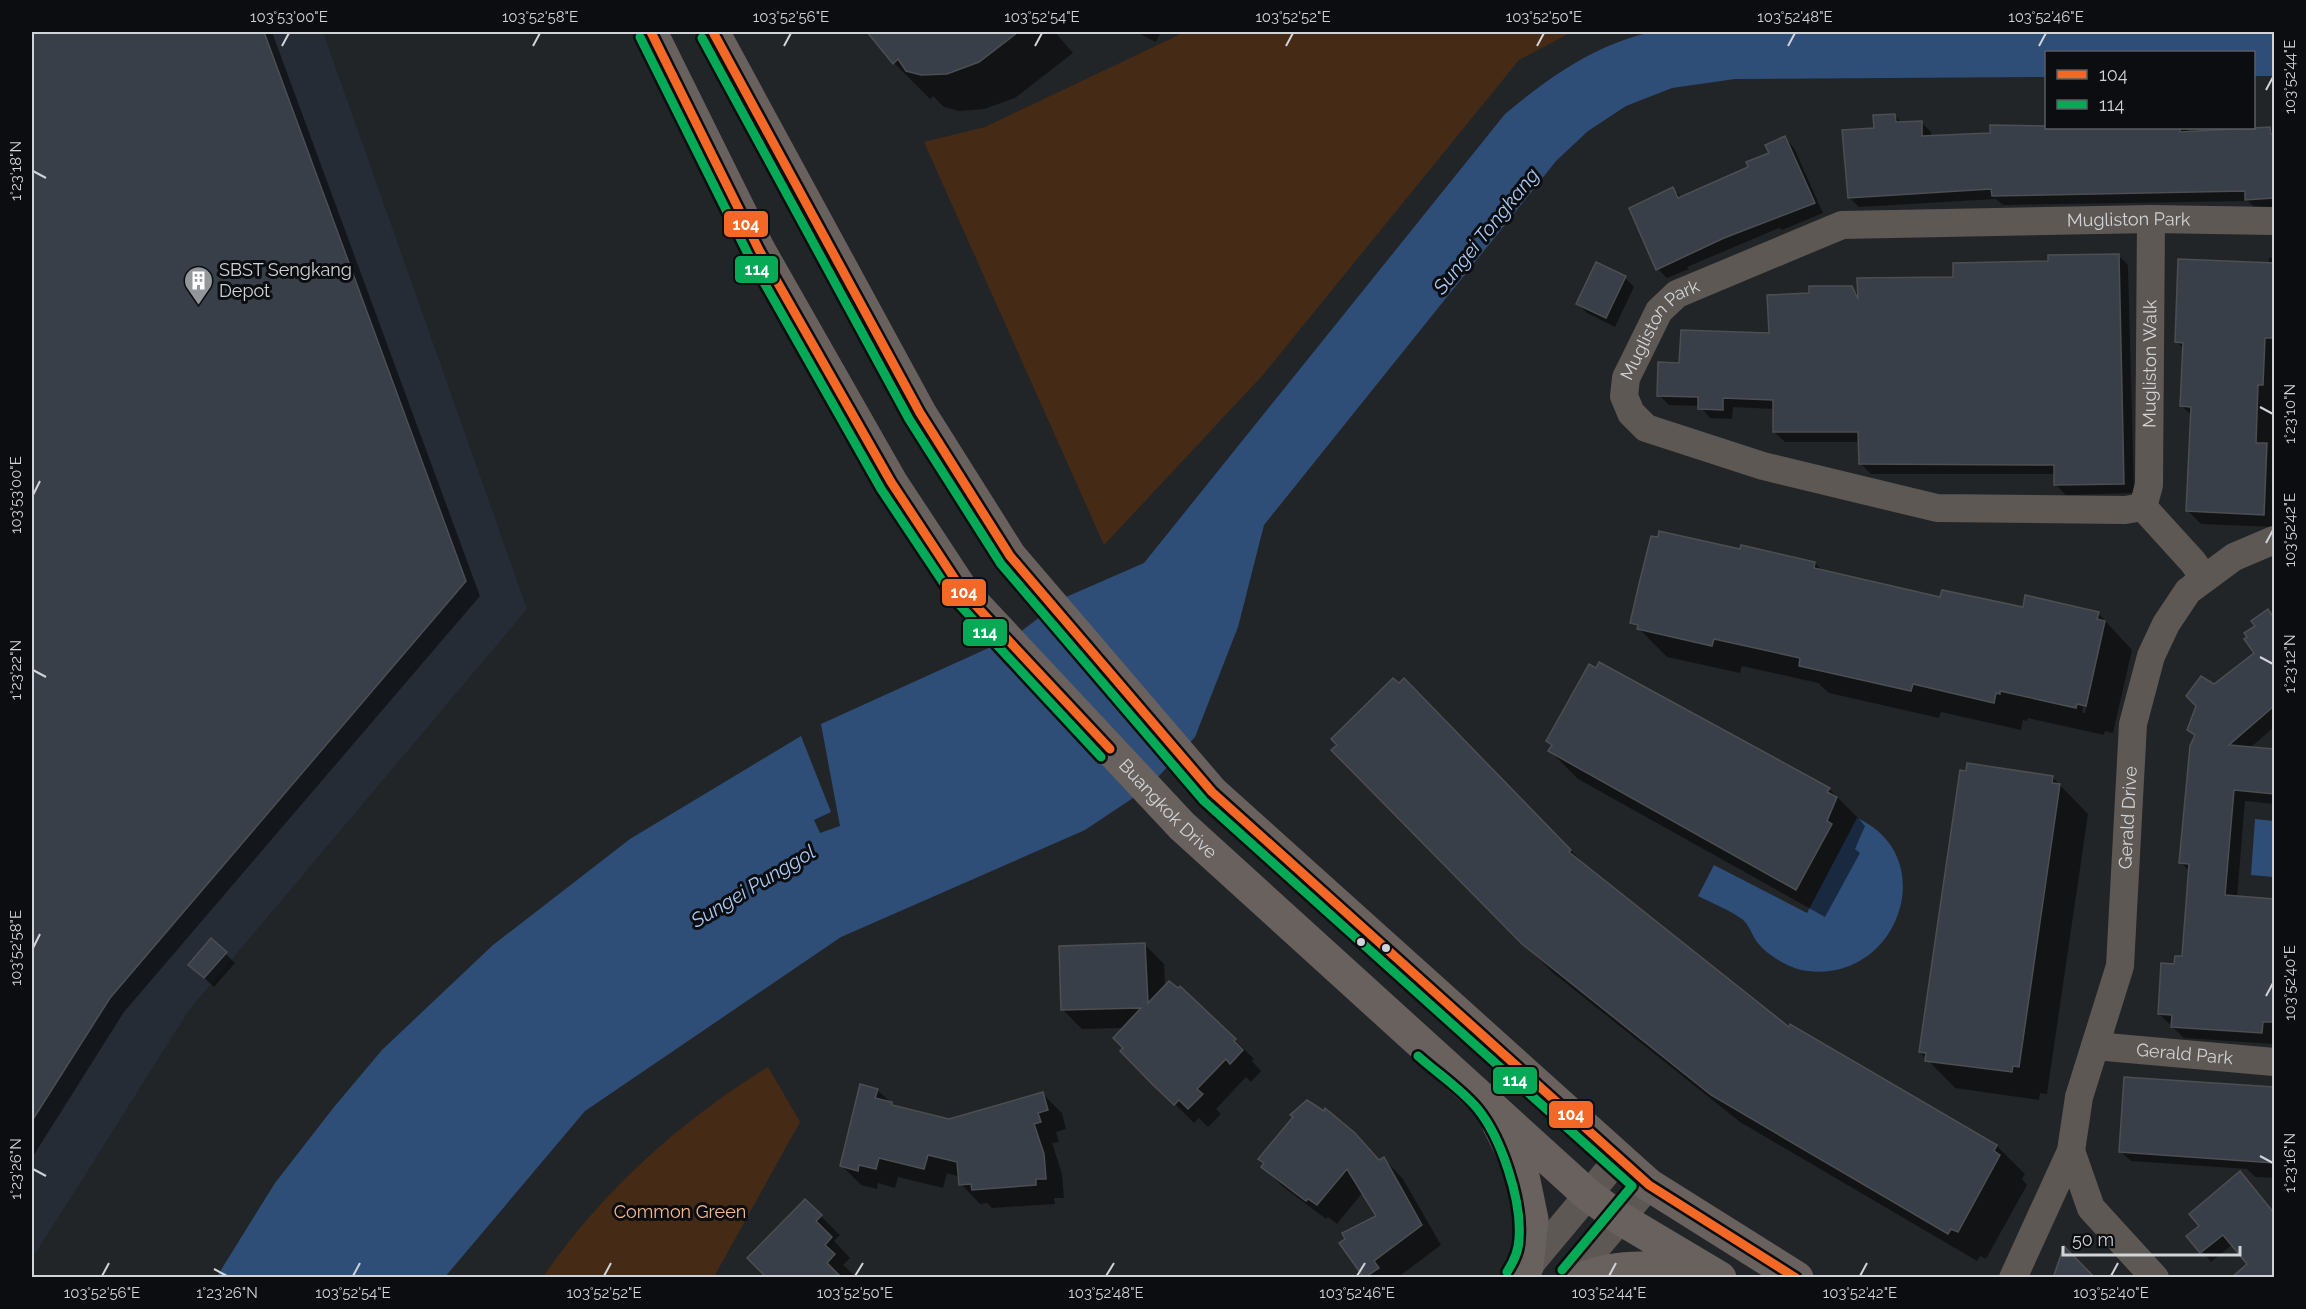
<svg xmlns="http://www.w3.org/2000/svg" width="2306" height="1309" font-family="Raleway,sans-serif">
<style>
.built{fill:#252c36}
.green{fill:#452a16}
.water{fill:#2e4e78}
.shadow{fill:#0007;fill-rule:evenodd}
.building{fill:#383f49;stroke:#4d4e51;stroke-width:1.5}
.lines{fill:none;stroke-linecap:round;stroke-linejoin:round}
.minor{stroke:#5e5854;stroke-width:28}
.major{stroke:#69615d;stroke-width:33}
.bus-1-casing{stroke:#0b0d10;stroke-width:14}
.bus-2-casing{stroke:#0b0d10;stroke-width:14}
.bus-1{stroke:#f36827;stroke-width:9}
.bus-2{stroke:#06aa56;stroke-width:9}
.ticks{fill:none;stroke:#d0d3d7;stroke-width:2}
.bus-dot{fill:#d0d3d7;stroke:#0b0d10;stroke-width:2}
.labels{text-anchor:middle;stroke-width:6;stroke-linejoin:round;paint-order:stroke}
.street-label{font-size:18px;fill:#d0d3d7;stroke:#0b0d10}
.poi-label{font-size:18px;fill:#d0d3d7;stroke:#0b0d10;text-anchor:start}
.park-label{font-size:18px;fill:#f7b88d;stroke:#0b0d10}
.water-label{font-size:20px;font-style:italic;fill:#aacaf5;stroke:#0b0d10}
.line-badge{stroke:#0b0d10;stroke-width:2}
.badge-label{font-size:16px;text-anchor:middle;font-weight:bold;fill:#fff}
.neatline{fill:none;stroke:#d0d3d7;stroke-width:2}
.ticks-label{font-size:15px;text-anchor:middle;fill:#d0d3d7}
</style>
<rect width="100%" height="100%" fill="#222528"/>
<!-- built -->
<path class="built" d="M32,32h291l204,577 -338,401 -157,249z"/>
<!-- green -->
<g class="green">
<path d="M1185,32h387l-53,28 -257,316 -158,169 -180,-403 61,-15z"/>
<path d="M768,1067l32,55 -86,155h-171c57,-84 138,-157 225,-210z"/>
</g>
<!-- water -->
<g class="water">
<path d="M1653,32h621v44h-20v-24h-208v25l-311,2 -63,9 -46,18 -38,25 -32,30 -292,364 -26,102 -43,110 -37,40 -22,19 -51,34 -244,107 -256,174 -140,166 -229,1 59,-95 59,-76 48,-57 111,-105 137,-106 171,-103 30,76 -17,8 6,13 20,-7 -19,-102 194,-88 51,-39 78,-34 361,-449c43,-36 92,-71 148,-82z"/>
<path d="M1857,818c85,38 42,164 -49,153 -18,-2 -40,-15 -51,-29 -5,-7 -8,-18 -15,-23 -13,-9 -30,-16 -44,-23l16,-31 93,48z"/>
<path d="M2255,819l19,2 -1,56 -22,-2z"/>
</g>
<!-- shadow -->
<g class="shadow">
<path d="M32,32h240l208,564 -356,416 -92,146z"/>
<path d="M869,32h186l18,21 -58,45 -31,11 -25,2 -15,-4 -11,-11 -3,3 -36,-36z"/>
<path d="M1136,32h25l-5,10z"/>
<path d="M1894,115l8,8 19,-1 10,10v5l61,-3 -1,-8 197,2 1,5 81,-4 4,5v74l-18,1 -8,-8 -245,4 -7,-6 -137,8 -9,-9 25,-69z"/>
<path d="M1785,138l9,10 29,65 -41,17 -3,-2 -92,39 2,2 -22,9 -9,-9 15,-80 9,9 68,-30 21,-14z"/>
<path d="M2118,255l10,10 6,228 -68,2 -10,-10 -1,-11h-184l-10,-10 -1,-22h-75l-11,-10v-23l-41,-2 -1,12 -22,-1 -10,-12 -31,-1 -10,-10 22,-31 90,-29 40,-40 40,-8 8,8 191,-33z"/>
<path d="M2269,258h5v269l-73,-3 -14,-14 5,-94 -10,-10 2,-57 -7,-7 92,-77z"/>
<path d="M1625,278l9,9 -19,40 -28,-14 -9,-9z"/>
<path d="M1741,551l74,12 9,9 117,27 83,10 74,4 34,37 -19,83 -8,-2 -1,4 -76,-17 -1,3 -4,-1 -2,10 -80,-18 -2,6 -110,-25 -11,-10 -76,-17 -2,7 -73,-16 -35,-35zM2100,633h3l-18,80h-3z"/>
<path d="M2274,613v114l-24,21 24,2v54l-29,-3 -8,97 37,3v143l-90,-6 -25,-24 17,-48 7,-8 7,-86 -9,-10 15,-125 -7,-7 25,-44 42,-32z"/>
<path d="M1597,670l232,119 28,28 8,9 -10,23 5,4 -35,64 -247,-138 -28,-28 3,-5 -6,-5z"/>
<path d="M1432,708l159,163 198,158 2,-3 206,120 28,28 -3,5 5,6 -41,74 -6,-3 -3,5 -237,-139 -188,-150 -29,-29z"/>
<path d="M2052,777l36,37 -41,280 -7,-1 -1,7 -84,-12 -35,-36z"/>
<path d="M211,940l24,23 -21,24 -24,-22z"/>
<path d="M1145,945l19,19 1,23 70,53 19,19 -2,2 9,10 -10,11 -5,-5 -30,32 5,5 -13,13 -9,-9 -5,5 -72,-72 3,-3v-20l-43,1 -19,-19z"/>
<path d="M2126,1079l148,9v90l-19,-1 -8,-8 -116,-8 -10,-9z"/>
<path d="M877,1090l19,17 53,13 93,-27 20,20 4,16 -10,3 3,10 -7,1 10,31 2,24h-10l1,6 -63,4 -5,-5 -7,1 -19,-20 -1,-7 -13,-4 -4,15 -45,-11 -3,11 -17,-5 -1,6 -16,-4 -19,-19z"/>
<path d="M1384,1159l19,20 38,66 -44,33h-31l-25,-35 37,-27 -15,-24 -26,32 -9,-7 -2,2 -44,-33 -19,-20z"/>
<path d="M2249,1183l25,31v64h-41l16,-14 -16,-20 -22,18 -22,-26z"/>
<path d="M806,1201l34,34 -6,6 16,17 -7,7 11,10 -3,3h-82z"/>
</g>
<!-- building -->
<g class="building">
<path d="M32,32h232l202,549 -356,417 -78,123z"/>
<path d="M867,32h151l-39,30 -32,12 -26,1 -15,-4 -8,-12 -5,5z"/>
<path d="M1895,114l1,8 26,-1v15l68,-3v-8l190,3v4l90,-5 1,7h3v64l-29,2v-9l-253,5 -1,-7 -143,9 -6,-68 32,-2 -1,-13z"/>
<path d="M1785,136l30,67 -91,35 -68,32 -27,-62 44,-21 5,11 70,-31 -2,-5 23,-9 -4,-8z"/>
<path d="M2119,254l5,230 -70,1v-20l-195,-1 -1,-32h-85v-32l-50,-2v12l-25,-1v-12l-41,-1 1,-34 21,1 2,-33 88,3 -2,-38 42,-2v-7h43l6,13 -1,-21 96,-1v-14l95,-2v-6z"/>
<path d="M2178,259l96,4v75h-9l-2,47h-5l-2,58h11l-3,72 -78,-4 5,-104 -11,-1 3,-63 -8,-1z"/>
<path d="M1596,262l30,14 -20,42 -30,-14z"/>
<path d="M1659,531l81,18 1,-4 74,17 -1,6 126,29 2,-7 81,17 2,-12 74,17 -2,7 8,2 -19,85 -9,-2 -1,4 -76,-17v3l-4,-1 -2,10 -81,-19 -2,7 -112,-25 1,-8 -86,-19 -2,7 -75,-17 1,-4 -8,-2 9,-39 12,-48 7,1z"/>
<path d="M2268,609l4,6 2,-2v93l-45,39 45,4v45l-40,-4 -9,105 49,4 -1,123h-10l-1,11 -91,-6 1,-12 -14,-1 3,-51 13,1 1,-8h7l7,-92 -10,-1 11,-117 5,-11 -8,-5 9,-24 -10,-10 15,-20 13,8 40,-31 -10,-14 3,-2 -3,-4 11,-7 -4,-5z"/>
<path d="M1599,662l231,126 -3,4 10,5 -10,24 5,3 -36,66 -248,-139 4,-6 -6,-4 19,-34 24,-43 7,4z"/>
<path d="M1393,678l6,5 5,-5 167,172 -2,2 220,175 1,-3 207,121 -3,6 6,4 -42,77 -7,-3 -3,5 -237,-139 -189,-151 -191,-194 6,-5 -6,-6z"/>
<path d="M1967,763l86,13 -1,7 8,1 -41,283 -6,-1 -1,6 -87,-11 1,-8 -7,-1 41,-282 6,1z"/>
<path d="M211,938l16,14 -23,26 -16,-13z"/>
<path d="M1145,943l3,60 21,-22 9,7 2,-2 56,53 -2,2 9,9 -13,14 -4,-5 -29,30 6,5 -15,15 -9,-9 -5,5 -22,-21 -32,-33 3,-3 -10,-10 28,-30 -80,2 -2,-64z"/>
<path d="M2124,1077l150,10v76l-155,-11z"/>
<path d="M860,1084l18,5 -3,9 17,4v3l57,14 94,-27 5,18 -10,3 3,9 -7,2 10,30 2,25h-10v6l-64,5 -1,-6 -12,1 -2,-23 -29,-7 -4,14 -45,-11 -3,11 -17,-4 -1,6 -18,-5z"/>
<path d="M1307,1100l17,11 1,-3 30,25 24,27 5,-3 38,68 -48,36 5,7 -15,10 -25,-35 6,-4 -3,-6 34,-17 -29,-47 -30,36 -9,-6 -2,2 -45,-34 3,-4 -6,-4 35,-42 -3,-2z"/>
<path d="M2240,1171l34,42v65h-43l16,-14 -24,-29 -23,18 -14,-17 13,-10 -10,-12z"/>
<path d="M805,1199l17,16 -6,6 16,16 -7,8 10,9 -8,9 15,15h-75l-20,-20z"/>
<path d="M2064,1246l31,32h-42z"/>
</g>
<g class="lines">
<!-- minor -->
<g class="minor">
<path id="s1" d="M2143,507l-18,3 -188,-2 -174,-42 -117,-38 -15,-15 -7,-17 2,-18 33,-67 18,-17 165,-69 309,-6 123,2"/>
<path id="s2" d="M2143,507l6,-22 2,-266"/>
<path d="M2143,507l50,55 11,16"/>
<path id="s3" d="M2095,1046l179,16"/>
<path d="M2071,1151l20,57 64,70"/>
<path d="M1522,1274l96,-115"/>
<path d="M1571,1278l78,-93"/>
<path id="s4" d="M2013,1278l58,-127 8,-54 41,-131 13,-242 18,-68 15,-32 22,-33 46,-34 40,-17"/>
</g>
<!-- major -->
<g class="major">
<path id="s5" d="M651,32l108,218 132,232 73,111 218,233 405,368 34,25 99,59"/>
<path d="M713,32l207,381 90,143 202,236 437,393 148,93"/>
<path d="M1498,1123l24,48 10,48 -5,48"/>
<path d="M1584,1278c36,-15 80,-10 118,-6"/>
</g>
<defs>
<g id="bus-1">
<path d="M651,32l108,218 132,232 73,111 146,156"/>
<path d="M713,32l207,381 90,143 202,236 437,393 147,93"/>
</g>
<g id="bus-2">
<path d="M640,37l109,219 132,233 74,111 146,157"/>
<path d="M702,38l207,381 92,145 203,237 428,385 -70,84"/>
<path d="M1418,1056c19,17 42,32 59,52 24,29 45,92 42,130 0,13 -5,23 -12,34"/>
</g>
</defs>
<!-- bus-1 casing -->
<use href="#bus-1" class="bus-1-casing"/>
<!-- bus-2 casing -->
<use href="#bus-2" class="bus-2-casing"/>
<!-- bus-1 -->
<use href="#bus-1" class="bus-1"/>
<!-- bus-2 -->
<use href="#bus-2" class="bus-2"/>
</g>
<!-- ticks -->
<path class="ticks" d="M282,46l7,-13M533,46l7,-13M784,46l7,-13M1035,46l7,-13M1286,46l7,-13M1537,46l7,-13M1788,46l7,-13M2039,46l7,-13M2266,90l7,-13M33,171l13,7M2260,407l13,7M33,495l7,-14M2266,543l7,-13M2260,657l13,7M33,670l13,7M33,948l7,-14M2266,996l7,-13M2260,1156l13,7M33,1169l13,7M214,1269l13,7M102,1276l7,-13M353,1276l7,-13M604,1276l7,-13M855,1276l8,-13M1106,1276l8,-13M1357,1276l8,-13M1609,1276l7,-13M1860,1276l7,-13M2111,1276l7,-13"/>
<!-- icons -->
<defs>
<symbol id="building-pin" viewBox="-11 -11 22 30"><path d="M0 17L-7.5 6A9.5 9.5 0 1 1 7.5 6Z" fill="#93969a" stroke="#0b0d10"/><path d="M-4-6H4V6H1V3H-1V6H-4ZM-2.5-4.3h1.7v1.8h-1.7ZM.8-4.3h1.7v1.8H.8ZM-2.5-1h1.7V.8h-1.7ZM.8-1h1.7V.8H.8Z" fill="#fff"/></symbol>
</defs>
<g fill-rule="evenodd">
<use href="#building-pin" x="182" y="264" width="33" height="45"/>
</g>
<!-- markers -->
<g class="bus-dot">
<circle cx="1361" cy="942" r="5"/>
<circle cx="1386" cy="948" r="5"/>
</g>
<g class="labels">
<!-- street labels -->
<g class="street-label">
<text dy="6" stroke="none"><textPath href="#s1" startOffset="1131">Mugliston Park</textPath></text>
<text dy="6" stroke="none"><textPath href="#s1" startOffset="627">Mugliston Park</textPath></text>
<text dy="6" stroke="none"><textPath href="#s2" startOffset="144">Mugliston Walk</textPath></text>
<text dy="6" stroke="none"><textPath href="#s5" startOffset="940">Buangkok Drive</textPath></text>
<text dy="6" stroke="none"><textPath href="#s4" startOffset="480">Gerald Drive</textPath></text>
<text dy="6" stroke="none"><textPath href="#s3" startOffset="90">Gerald Park</textPath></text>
</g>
<!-- poi labels -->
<g class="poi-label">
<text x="219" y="276">SBST Sengkang<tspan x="219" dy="21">Depot</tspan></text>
</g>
<!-- park labels -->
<g class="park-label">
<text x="680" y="1218">Common Green</text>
</g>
<!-- water labels -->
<g class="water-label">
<text transform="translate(1486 231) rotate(-51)" y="7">Sungei Tongkang</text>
<text transform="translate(753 886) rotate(-31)" y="7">Sungei Punggol</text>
</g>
</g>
<g class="line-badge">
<rect x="723" y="210" width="46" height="28" rx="6" fill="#f36827"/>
<rect x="734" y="255" width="45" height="29" rx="6" fill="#06aa56"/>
<rect x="941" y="578" width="46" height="29" rx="6" fill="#f36827"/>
<rect x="962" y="618" width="46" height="29" rx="6" fill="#06aa56"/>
<rect x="1492" y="1066" width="46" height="29" rx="6" fill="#06aa56"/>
<rect x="1548" y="1100" width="46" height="29" rx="6" fill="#f36827"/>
</g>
<g class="badge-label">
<text x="746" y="230">104</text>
<text x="757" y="275">114</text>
<text x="964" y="598">104</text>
<text x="985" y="638">114</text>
<text x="1515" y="1086">114</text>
<text x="1571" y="1120">104</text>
</g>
<!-- border -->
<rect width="2306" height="1309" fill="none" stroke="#0b0d10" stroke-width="66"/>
<!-- legend -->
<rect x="2045" y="51" width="210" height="78" fill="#0b0d10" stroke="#5a5c60" stroke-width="1.5"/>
<rect x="2057" y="70" width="30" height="9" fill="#f36827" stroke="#5a5c60" stroke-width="1.5"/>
<text x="2099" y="81" font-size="18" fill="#d0d3d7">104</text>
<rect x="2057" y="100" width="30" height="9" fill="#06aa56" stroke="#5a5c60" stroke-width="1.5"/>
<text x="2099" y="111" font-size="18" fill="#d0d3d7">114</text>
<!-- scale -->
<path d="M2063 1246v9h177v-9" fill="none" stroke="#d0d3d7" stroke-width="3"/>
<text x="2072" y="1246" font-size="18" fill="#d0d3d7" stroke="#0b0d10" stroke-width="4.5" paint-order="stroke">50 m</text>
<rect x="33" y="33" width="2240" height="1243" class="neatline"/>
<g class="ticks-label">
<text x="289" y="22">103°53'00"E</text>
<text x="540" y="22">103°52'58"E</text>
<text x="791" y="22">103°52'56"E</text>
<text x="1042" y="22">103°52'54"E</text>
<text x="1293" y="22">103°52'52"E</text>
<text x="1544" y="22">103°52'50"E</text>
<text x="1795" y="22">103°52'48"E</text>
<text x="2046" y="22">103°52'46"E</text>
<text transform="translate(2290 77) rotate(-90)" y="5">103°52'44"E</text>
<text transform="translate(16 171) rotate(-90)" y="5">1°23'18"N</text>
<text transform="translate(2290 414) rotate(-90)" y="5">1°23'10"N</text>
<text transform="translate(16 495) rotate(-90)" y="5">103°53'00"E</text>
<text transform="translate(2290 530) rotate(-90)" y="5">103°52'42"E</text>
<text transform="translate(2290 664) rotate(-90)" y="5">1°23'12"N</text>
<text transform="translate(16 670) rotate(-90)" y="5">1°23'22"N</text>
<text transform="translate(16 948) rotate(-90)" y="5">103°52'58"E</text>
<text transform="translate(2290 983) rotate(-90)" y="5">103°52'40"E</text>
<text transform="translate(2290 1163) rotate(-90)" y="5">1°23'16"N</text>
<text transform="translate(16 1169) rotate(-90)" y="5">1°23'26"N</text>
<text x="102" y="1298">103°52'56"E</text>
<text x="227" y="1298">1°23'26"N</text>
<text x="353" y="1298">103°52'54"E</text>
<text x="604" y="1298">103°52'52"E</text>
<text x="855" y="1298">103°52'50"E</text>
<text x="1106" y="1298">103°52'48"E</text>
<text x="1357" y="1298">103°52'46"E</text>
<text x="1609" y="1298">103°52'44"E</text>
<text x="1860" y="1298">103°52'42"E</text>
<text x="2111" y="1298">103°52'40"E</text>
</g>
</svg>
